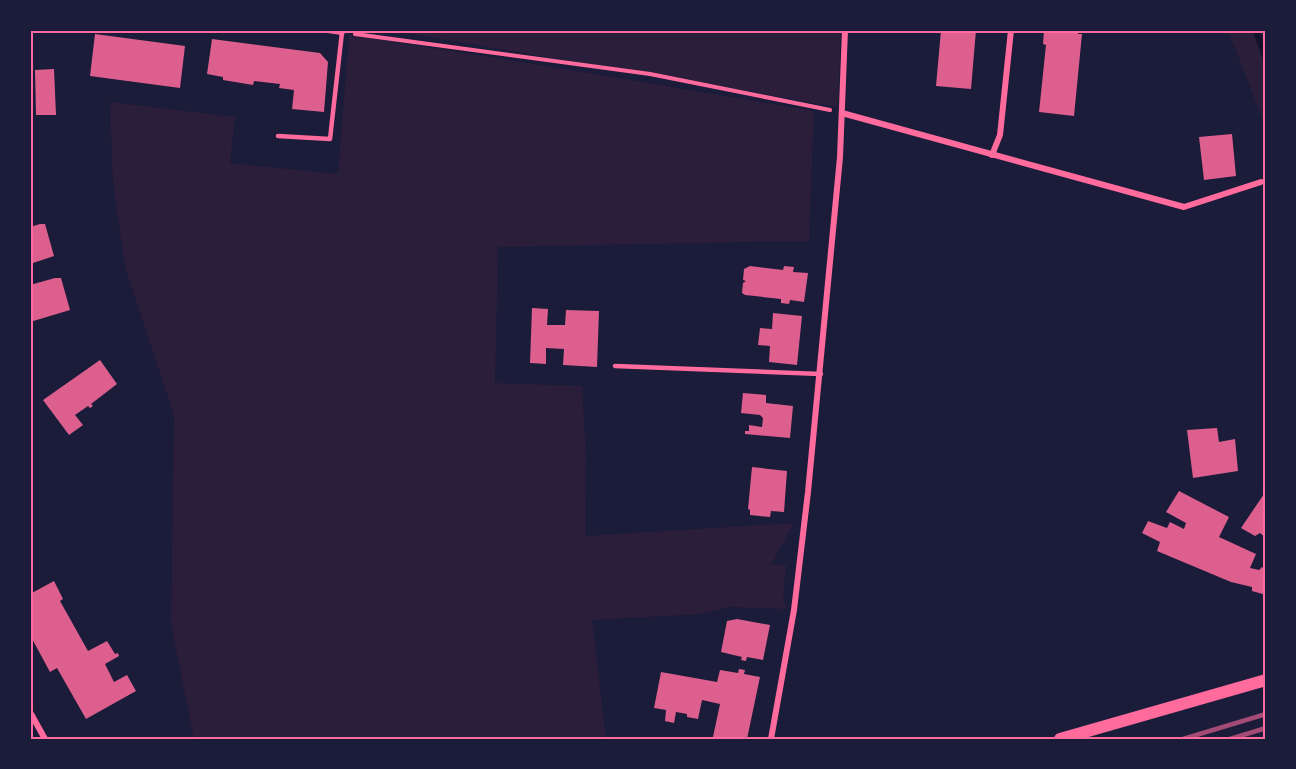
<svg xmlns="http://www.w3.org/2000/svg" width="1296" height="769" font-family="'Libre Baskerville',serif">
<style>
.green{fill:#2a1e3b}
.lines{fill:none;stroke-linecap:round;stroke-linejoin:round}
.stream{stroke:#12122b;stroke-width:7}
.building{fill:#dd5f8e}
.path{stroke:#ff6b9d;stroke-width:4}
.service{stroke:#ff6b9d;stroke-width:4.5}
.minor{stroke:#ff6b9d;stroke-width:6}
.secondary{stroke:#ff6b9d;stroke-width:12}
.rail{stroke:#a44b75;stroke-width:4.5}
.neatline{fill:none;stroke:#ff6b9d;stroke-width:2}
</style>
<rect width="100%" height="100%" fill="#1b1b3a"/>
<!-- green -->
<g class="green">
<path d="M389,30h452l-3,77z"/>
<path d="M1228,30h38v98z"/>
<path d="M349,35l205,32 260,44 -5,130 -311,6 -3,136 87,3 4,71 -1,79 209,-13 -23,42h15l-3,33 4,11 -58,-2 -26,7 -111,6 14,119h-412l-23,-115 3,-209 -49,-148 -12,-84 -3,-81 125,15 -5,46 108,11z"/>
</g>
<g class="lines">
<!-- stream -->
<path class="stream" d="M1256,30l10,27"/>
</g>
<!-- building -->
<g class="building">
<path d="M941,30h35l-5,59 -35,-3z"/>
<path d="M1044,30h35l-1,4h4l-8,82 -35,-4 7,-67 -3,-1z"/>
<path d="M95,34l90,12 -5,42 -90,-12z"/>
<path d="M212,39l108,14 8,9 -4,50 -32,-3 2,-19 -15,-2 1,-4 -26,-3 -1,4 -30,-5v-3l-16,-3z"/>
<path d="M54,69l2,46h-20l-1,-45z"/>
<path d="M1232,134l4,42 -32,4 -5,-43z"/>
<path d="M40,224h5l9,32 -24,8v-37z"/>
<path d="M750,266l33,4 1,-4 10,1 -1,5 15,1 -4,29 -14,-2 -1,4 -8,-1v-4l-36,-4 -3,-2 1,-10 3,-2 -3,-1 1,-11z"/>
<path d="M55,278h6l9,32 -40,12v-37z"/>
<path d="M532,308l16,1 -1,16h18l1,-15 33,1 -2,56 -34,-2 1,-16 -18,-1v16l-16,-1z"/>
<path d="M773,313l29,3 -5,49 -28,-3 1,-16 -12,-1 2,-17 12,1z"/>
<path d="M100,360l17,24 -26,20 2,2 -3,2 -2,-2 -13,9 8,10 -14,10 -26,-35z"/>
<path d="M743,393l23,2v8l27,3 -3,32 -45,-4v-3h4v-6l13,2 1,-9 -3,-3 -19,-2z"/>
<path d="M1217,428l2,14 16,-3 3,32 -45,7 -6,-48z"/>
<path d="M752,467l35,4 -3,41 -13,-1 -1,6 -20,-2v-5l-2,-1z"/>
<path d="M1179,491l50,26 -10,20 37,17 -6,14 9,2 3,-3 4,2v26l-14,-4v-4l-21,-5 -74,-31 3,-9 -18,-9 6,-12 19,7 3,-6 14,7 2,-6 -20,-11z"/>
<path d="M1266,491v47l-6,-5 -5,3 -14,-8z"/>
<path d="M54,581l9,18 -3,2 28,50 19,-10 8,13 3,-1 1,3 -14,8 9,18 13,-7 9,16 -50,28 -29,-51 -7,4 -20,-37v-41z"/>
<path d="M737,619l33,6 -7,35 -16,-3 -1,4 -5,-1 1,-3 -21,-5 6,-31z"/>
<path d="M739,669l6,1 -1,4 16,3 -13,62 -34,-2 7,-33 -18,-4 -4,19 -11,-2v-3l-11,-2 -2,11 -9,-2 1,-11 -12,-2 7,-36 56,10 3,-12 18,3z"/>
</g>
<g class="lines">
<!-- path -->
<path class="path" d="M355,34l295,40 180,36"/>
<!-- service -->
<g class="service">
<path d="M278,136l52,3 12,-107"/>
<path d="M615,366l206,8"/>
</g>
<!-- minor -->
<g class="minor">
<path d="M328,30l14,2"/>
<path d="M842,113l342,94 77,-25"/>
<path d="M992,155l8,-20 11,-105"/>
<path d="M30,712l15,27"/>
<path d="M771,739l23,-129 14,-118 32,-335 5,-127"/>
</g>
<!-- secondary -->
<path class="secondary" d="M1060,739l206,-59"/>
<!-- rail -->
<g class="rail">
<path d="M1183,739l83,-25"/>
<path d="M1230,739l36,-11"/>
</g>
</g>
<!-- border -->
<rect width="1296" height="769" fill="none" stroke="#1b1b3a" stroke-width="63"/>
<rect x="32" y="32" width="1232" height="706" class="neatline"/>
</svg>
